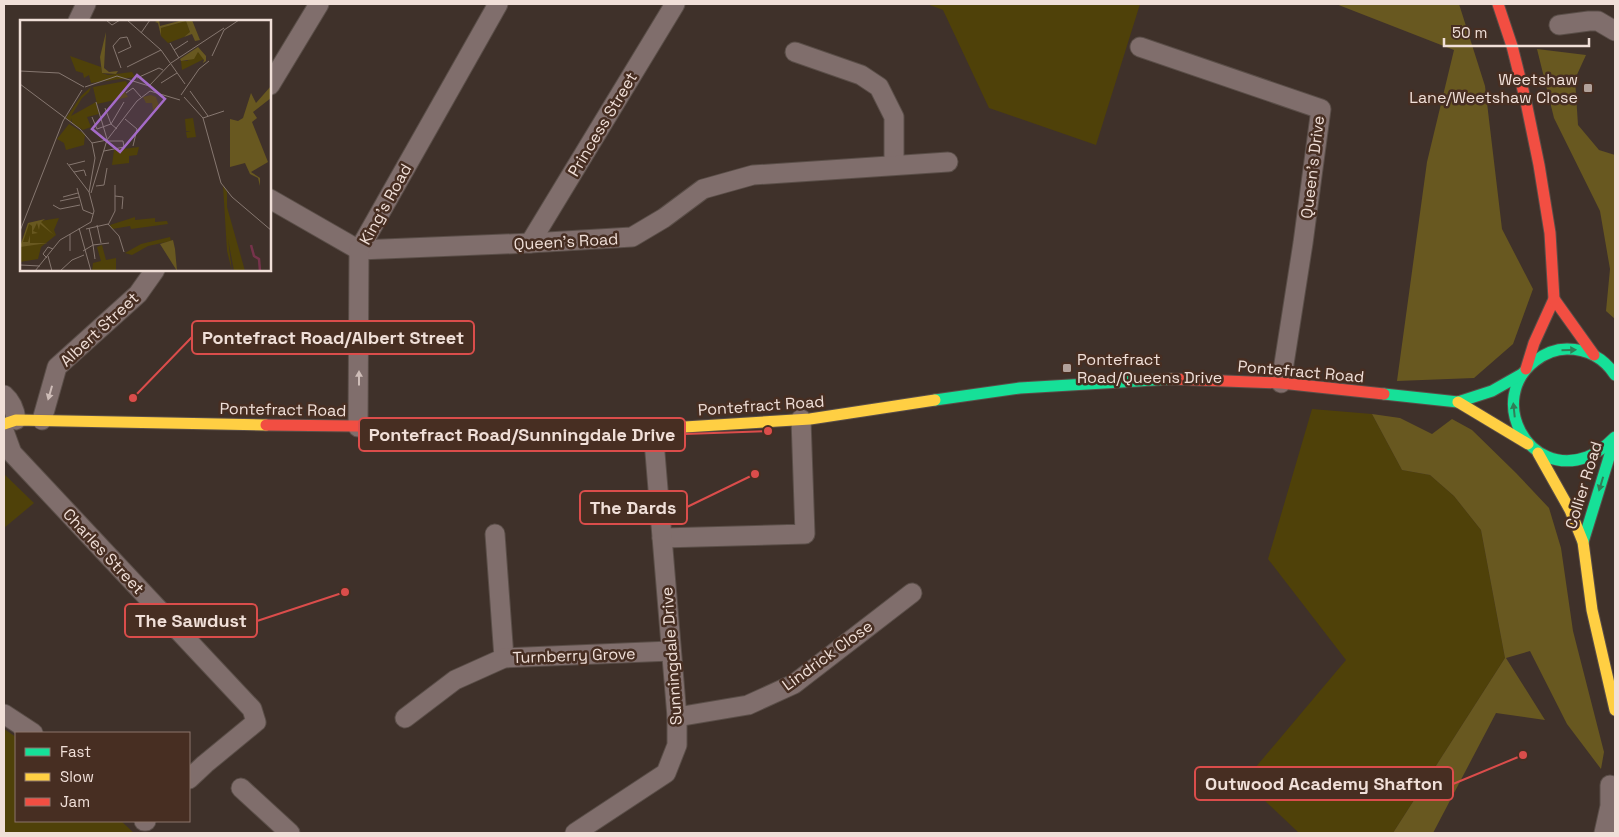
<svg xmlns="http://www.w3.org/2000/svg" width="1619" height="837" font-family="'Space Grotesk',sans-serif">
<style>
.green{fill:#4f4109}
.forest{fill:#685820}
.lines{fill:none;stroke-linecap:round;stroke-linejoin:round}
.street-casing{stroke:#5a4e48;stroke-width:21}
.fast-casing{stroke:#5a4e48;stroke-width:13}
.slow-casing{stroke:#5a4e48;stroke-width:13}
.jam-casing{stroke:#5a4e48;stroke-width:13}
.street{stroke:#806e6c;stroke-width:19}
.fast{stroke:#16e098;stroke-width:11}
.slow{stroke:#ffcf43;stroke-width:11}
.jam{stroke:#f24e42;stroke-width:11}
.oneway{fill:#317e57}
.oneway2{fill:#cebdb8}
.poi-dot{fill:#b2a29b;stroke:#472e22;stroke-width:2}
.labels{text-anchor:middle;stroke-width:5;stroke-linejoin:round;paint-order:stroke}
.poi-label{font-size:16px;fill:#f0dfd8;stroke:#472e22;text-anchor:end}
.street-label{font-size:16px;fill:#f0dfd8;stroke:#472e22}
.inset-river{fill:none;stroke:#76334b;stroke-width:2.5}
.inset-road{fill:none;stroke:#867770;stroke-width:1}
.view{fill:#a46bc8;fill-opacity:0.15;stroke:#a46bc8;stroke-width:2.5}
.inset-edge{fill:none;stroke:#f0dfd8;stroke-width:2.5}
.leader{fill:none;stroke:#db4d4b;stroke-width:2}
.callout-dot{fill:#db4d4b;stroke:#472e22;stroke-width:2}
.callout{fill:#472e22;stroke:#db4d4b;stroke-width:2}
.callout-label{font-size:18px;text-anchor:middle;font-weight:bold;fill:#f0dfd8}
</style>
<rect width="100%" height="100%" fill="#3f312a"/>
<!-- green -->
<g class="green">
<path d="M927,4h213l-44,141 -107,-37 -46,-98z"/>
<path d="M1312,409l60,5 30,56 28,5 24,21 27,34 24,128 -112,175h-94l-55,-52 102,-121 -78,-101z"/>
<path d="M4,474l30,29 -30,25z"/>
<path d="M4,729l12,8v84h105l13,12h-130z"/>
</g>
<!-- forest -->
<g class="forest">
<path d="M1336,4h123l26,82 17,143 31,60 -20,55 -39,34 -77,3 30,-219 27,-112z"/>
<path d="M1537,49l49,6 -11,24 3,46 21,25 16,5v164l-9,-8 4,-42 -10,-58 -46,-93z"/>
<path d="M1372,414l28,4 32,16 20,-15 20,11 44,43 33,35 12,40 12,83 31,121 -3,17 -34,-45 -37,-73 -24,7 39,62 -49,-7 -63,120h-40l112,-175 -24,-128 -27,-34 -24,-21 -28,-5z"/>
</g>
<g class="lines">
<defs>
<g id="street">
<path d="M78,21l8,-17"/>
<path d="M1559,25l30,-4h9l17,10"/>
<path d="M1140,47l181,62 -18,134 -22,140"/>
<path d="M795,52l66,23 18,12 15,30v48"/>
<path d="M270,85l49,-81"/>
<path d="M270,199l89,51 171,-7 102,-6 32,-19 39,-29 50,-14 195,-13"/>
<path d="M530,243l145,-239"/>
<path d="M4,395c8,7 11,15 12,25"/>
<path d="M42,420l15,-53 81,-73 17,-24"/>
<path d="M358,427l1,-177 139,-246"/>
<path d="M4,431l8,22 240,256 4,13 -51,42 -16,15"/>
<path d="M495,534l9,124"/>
<path d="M662,538l143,-4 -4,-115"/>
<path d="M4,714l29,19"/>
<path d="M677,717l71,-12 46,-21 118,-91"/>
<path d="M405,718l50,-38 49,-22 167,-7"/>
<path d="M241,788l49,45"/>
<path d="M144,821h2"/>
<path d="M575,833l91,-60 11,-28v-28l-24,-288"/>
<path d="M1604,833l6,-27v-21"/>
</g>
<g id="fast">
<path d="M1615,375c-11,-17 -28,-26 -48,-26 -12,0 -23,5 -32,12 -49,38 -7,118 52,96 11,-4 20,-12 28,-20"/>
<path d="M1384,394l74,8 34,-11 30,-17"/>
<path d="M935,400l85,-12 151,-9"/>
<path d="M1583,542l32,-104"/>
</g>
<g id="slow">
<path d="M1458,402l70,42"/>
<path d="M4,424l12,-4 250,5"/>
<path d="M619,429h34l157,-10 125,-19"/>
<path d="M1538,453l32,57 13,32 9,68 23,100"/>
</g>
<g id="jam">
<path d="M1498,4l14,42 14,56 13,63 11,68 4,66 -20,44 -8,26"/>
<path d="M1554,299l40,56"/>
<path d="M1171,379l110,4 103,11"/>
<path d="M266,425l353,4"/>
</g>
</defs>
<!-- street casing -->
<use href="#street" class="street-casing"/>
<!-- fast casing -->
<use href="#fast" class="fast-casing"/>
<!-- slow casing -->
<use href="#slow" class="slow-casing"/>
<!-- jam casing -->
<use href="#jam" class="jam-casing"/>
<!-- street -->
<use href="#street" class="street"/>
<!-- fast -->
<use href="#fast" class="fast"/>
<!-- slow -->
<use href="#slow" class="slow"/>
<!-- jam -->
<use href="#jam" class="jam"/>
</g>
<!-- one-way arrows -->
<defs><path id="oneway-solid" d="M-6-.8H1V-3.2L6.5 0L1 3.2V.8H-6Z" transform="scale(1.25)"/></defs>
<g class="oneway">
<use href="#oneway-solid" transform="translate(1569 350) rotate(-1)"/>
<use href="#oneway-solid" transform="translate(1514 410) rotate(-96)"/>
<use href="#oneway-solid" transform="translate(1601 484) rotate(107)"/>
</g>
<g class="oneway2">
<use href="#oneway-solid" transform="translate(359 378) rotate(-90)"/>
<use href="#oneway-solid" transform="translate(50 393) rotate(106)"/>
</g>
<!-- markers -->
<g class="poi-dot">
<rect x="1583" y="83" width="10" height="10" rx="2.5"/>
<rect x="1062" y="363" width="10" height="10" rx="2.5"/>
</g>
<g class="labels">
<!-- poi labels -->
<g class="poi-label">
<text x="1578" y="85">Weetshaw<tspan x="1578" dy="18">Lane/Weetshaw Close</tspan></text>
<text x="1077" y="365" text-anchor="start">Pontefract<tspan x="1077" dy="18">Road/Queens Drive</tspan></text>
</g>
<!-- street labels -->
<g class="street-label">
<text transform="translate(602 124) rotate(-59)" y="6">Princess Street</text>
<text transform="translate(1312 167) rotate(-83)" y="6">Queen's Drive</text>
<text transform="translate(385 204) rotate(-61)" y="6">King's Road</text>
<text transform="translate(566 241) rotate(-3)" y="6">Queen's Road</text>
<text transform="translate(99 329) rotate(-43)" y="6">Albert Street</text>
<text transform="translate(1301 371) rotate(5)" y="6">Pontefract Road</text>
<text transform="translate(761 405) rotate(-4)" y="6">Pontefract Road</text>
<text transform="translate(283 409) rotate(1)" y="6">Pontefract Road</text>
<text transform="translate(1583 485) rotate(-73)" y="6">Collier Road</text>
<text transform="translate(104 551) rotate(47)" y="6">Charles Street</text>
<text transform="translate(574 655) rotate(-2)" y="6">Turnberry Grove</text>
<text transform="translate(827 655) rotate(-36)" y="6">Lindrick Close</text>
<text transform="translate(671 656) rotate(-94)" y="6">Sunningdale Drive</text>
</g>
</g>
<!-- overview -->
<g transform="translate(20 20)">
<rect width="251" height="251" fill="#3f312a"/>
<path d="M166,1l4,11 -6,5 -16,6 -7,-7v-8zM178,32l6,7 -22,11 -1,-9h6zM50,36l31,11 1,6 6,2 24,-3 3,5 -44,6 -2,-8 -5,3 -1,-5 -7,-2zM106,61l2,5 -5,3 5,8 -31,7 -4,-17zM71,67l-2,5 -7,6 -11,18 25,-14 3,12 -12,3 4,10 -8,3 -11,-7v-5l-1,4 -5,-4 15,-22zM131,75l5,2 4,12 -7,1 -1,-7h-6l-3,-6zM173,98l3,19 -9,1 -1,-6 5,-1h-5l-1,-12zM49,104l16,10 -1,11 -18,5 -2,-7 -7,-4zM119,127l-2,8 -8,1v7l-17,2 2,-15zM203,165l4,7v15l18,64h-11l-6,-32 4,32 -5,-20zM115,197v3l20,-2v4l12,-1 1,3 -37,5 -1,-3 -18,3 -2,-4zM39,198l-5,12 2,5 -15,12 -3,12 -18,3v-16l8,-23zM150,217l1,4 -23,5 -16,9 -7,-2 16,-9zM82,225l4,15 10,-2v13h-24l1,-8 8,-2 -4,-14z" fill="#4f4109"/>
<path d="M139,0l1,6 23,-6h9l8,20 -5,1 -3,-7 -8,3 6,-5 -4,-11 -25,7v8l-3,-13 -3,-1zM86,12l-2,36 5,4 9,-1 -2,3 -14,-1 -2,-16zM178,27l8,9v5l-3,2 1,-3 -6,-8 -4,7 -13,2 -1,-2zM251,66v12l-18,14 4,6 -5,4 16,40 -17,10 9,6v8l-2,-8 -8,-4 -5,-11 -15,4v-48l8,2 5,-3 8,-25 5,10zM25,199l-4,3 13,13 -14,-11 -1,6 -2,-7 -4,8 5,2 -6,1v-8l-3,-2 -6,18h5l2,-7v8h18l-28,4 8,-24zM153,220l2,9 2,22 -17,-27z" fill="#685820"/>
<path class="inset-river" d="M231,225l3,11 5,3 1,12"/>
<path class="inset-road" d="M86,0l6,5 8,-5M107,0l34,30 24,34M121,13l9,-13M150,23l9,15M154,30l14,-9M98,33l13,-6 -4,-10 -7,1 -7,8 8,22M192,36l12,-26 15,-10M107,47l34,-17M0,51l39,2 25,14M117,58l22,-10 4,2M141,63l16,-10M0,64l60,45 12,14 3,15 -6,34 5,19 -3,11 -31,18 -25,31M129,66l22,-23 53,-35M65,67l32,-11 32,10M130,71l30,9M170,71l18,25M106,73l7,-5 8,9M161,75l18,-26 10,-8M164,77l19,21 18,65 11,14 40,34M76,82l11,37M85,88l6,16 6,5M72,97l5,12 14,-5 13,-22M183,98l21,-7M105,99l12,10 -4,17M72,123l15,-3M84,131l20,-4 -1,-6h-17M47,143l22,29M49,145l16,-4M54,152l10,-2 2,6M76,166l8,-1 3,-17M57,168l6,22 10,4M71,173l16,-53 30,-39 13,-10M95,176l8,1 -1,12M43,177l15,-4M40,181l19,-4M33,185l7,4 20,-4M77,205l4,18M88,205l7,-14v-26M59,208l12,43M66,209l22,-5 11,12 5,16M0,211l43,-110 19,-31M50,231v-17M63,231l10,-6 -4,-17M28,236l4,15M27,238l-4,-4 5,-7 5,2M75,239l-2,-14 16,-2M0,245l20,1M40,251l12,-11 12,-5"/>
<path class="view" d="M117,55l28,24 -45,53 -28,-23z"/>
<rect width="251" height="251" class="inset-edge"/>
</g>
<!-- callouts -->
<path class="leader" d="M133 398L192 337M768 431L685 434M755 474L687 507M345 592L257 621M1523 755L1453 784"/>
<g class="callout-dot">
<circle cx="133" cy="398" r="5"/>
<circle cx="768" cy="431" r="5"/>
<circle cx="755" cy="474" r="5"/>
<circle cx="345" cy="592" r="5"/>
<circle cx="1523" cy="755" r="5"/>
</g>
<g class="callout">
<rect x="192" y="321" width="282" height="33" rx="5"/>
<rect x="359" y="418" width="326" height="33" rx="5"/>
<rect x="580" y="491" width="107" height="33" rx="5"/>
<rect x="125" y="604" width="132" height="33" rx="5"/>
<rect x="1195" y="767" width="258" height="33" rx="5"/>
</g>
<g class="callout-label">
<text x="333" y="344">Pontefract Road/Albert Street</text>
<text x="522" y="441">Pontefract Road/Sunningdale Drive</text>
<text x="633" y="514">The Dards</text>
<text x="191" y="627">The Sawdust</text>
<text x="1324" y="790">Outwood Academy Shafton</text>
</g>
<!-- border -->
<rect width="1619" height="837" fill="none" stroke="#f0dfd8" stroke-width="10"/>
<!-- legend -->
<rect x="15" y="732" width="175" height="90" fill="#472e22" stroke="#8b756b"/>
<rect x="25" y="748" width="25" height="8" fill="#16e098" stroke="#8b756b"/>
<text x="60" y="757" font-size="15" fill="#f0dfd8">Fast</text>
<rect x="25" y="773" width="25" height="8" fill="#ffcf43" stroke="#8b756b"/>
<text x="60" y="782" font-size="15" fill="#f0dfd8">Slow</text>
<rect x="25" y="798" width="25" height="8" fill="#f24e42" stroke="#8b756b"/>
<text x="60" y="807" font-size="15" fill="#f0dfd8">Jam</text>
<!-- scale -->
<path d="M1444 38v8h145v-8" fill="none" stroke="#f0dfd8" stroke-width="2.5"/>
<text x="1452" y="38" font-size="15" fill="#f0dfd8" stroke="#472e22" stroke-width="4" paint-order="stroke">50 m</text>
</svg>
